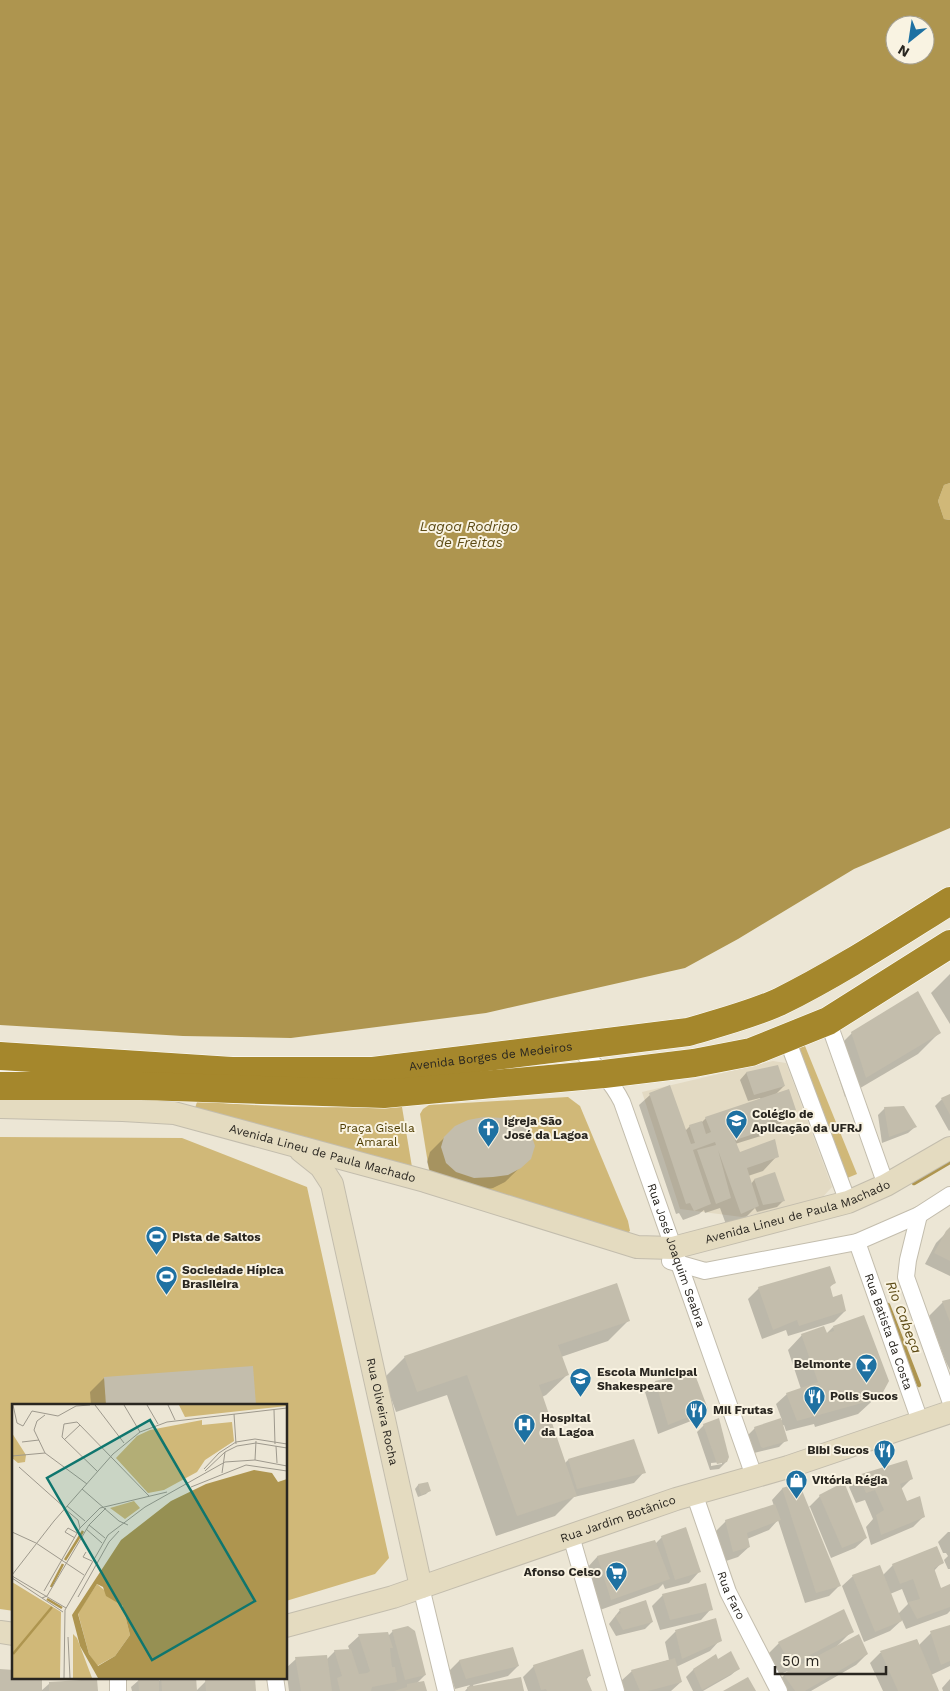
<svg xmlns="http://www.w3.org/2000/svg" width="950" height="1691" font-family="'Work Sans',sans-serif">
<style>
.built{fill:#e3dac3}
.green{fill:#d0b878}
.water{fill:#ae954f;fill-rule:evenodd}
.shadow{fill:#0003;fill-rule:evenodd}
.lines{fill:none;stroke-linecap:round;stroke-linejoin:round}
.stream{stroke:#ae954f;stroke-width:4.5}
.building{fill:#c3bdac}
.street-casing{stroke:#c3bdad;stroke-width:18}
.secondary-casing{stroke:#c3bdad;stroke-width:24}
.highway-casing{stroke:#fff;stroke-width:29}
.street{stroke:#fff;stroke-width:16}
.secondary{stroke:#e4dbc0;stroke-width:22}
.highway{stroke:#a5872c;stroke-width:28}
.labels{text-anchor:middle;stroke-width:4;stroke-linejoin:round;paint-order:stroke}
.street-label{font-size:12px;fill:#292620;stroke:#f9f3e2}
.poi-label{font-size:12px;font-weight:bold;fill:#292620;stroke:#f9f3e2;text-anchor:start}
.park-label{font-size:12px;fill:#4d3c00;stroke:#f9f3e2}
.water-label{font-size:14px;font-style:italic;fill:#5d4b15;stroke:#f9f3e2}
.inset-river{fill:none;stroke:#ae954f;stroke-width:2.5}
.inset-road{fill:none;stroke:#9e998d;stroke-width:1}
.view{fill:#0f766e;fill-opacity:0.15;stroke:#0f766e;stroke-width:2.5}
.inset-edge{fill:none;stroke:#292620;stroke-width:2.5}
</style>
<rect width="100%" height="100%" fill="#ece6d5"/>
<!-- built -->
<path class="built" d="M773,1061l13,2 46,124 -12,13 -78,17 -62,-8 -38,-117z"/>
<!-- green -->
<g class="green">
<path d="M950,483v37l-6,-1 -6,-18 6,-16z"/>
<path d="M805,1046l52,128 -17,7 -49,-132z"/>
<path d="M568,1097l12,9 48,115 2,10 -6,4 -194,-59 -10,-62 3,-5 6,-4z"/>
<path d="M202,1101c50,5 100,7 151,6 10,0 43,-4 49,0l10,60 -217,-59 2,-6z"/>
<path d="M0,1137l182,1 125,49 82,371 -14,16 -89,27v-196h-272v206l-14,-2z"/>
</g>
<!-- water -->
<path class="water" d="M0,0h950v483l-6,2 -6,16 6,18 6,1v308l-96,41 -116,70 -53,29 -199,45 -195,25 -108,-2 -183,-11zM895,25h30v30h-30z"/>
<!-- shadow -->
<g class="shadow">
<path d="M950,974v50l-19,-31z"/>
<path d="M852,1033h87l-21,21 -73,43 -14,-43z"/>
<path d="M777,1066l7,20 -10,10 20,14 -14,14 -9,3 -7,8 -29,9 4,10 38,2 -14,15 -15,5 3,8 3,-4 20,-6 10,26 -7,7 -20,5 -2,-4 -12,12 -16,7 -7,-19 -15,5 -1,-3 -5,4 -16,6 -4,-7 -3,1 -37,-109 11,-10 35,36 5,-5 11,-3 5,-5 55,-18 -1,-2 -12,3 -8,-21 6,-7z"/>
<path d="M950,1095v35l-1,1 -14,-25 7,-7z"/>
<path d="M885,1108l30,19 -7,6 -26,10 -4,-28z"/>
<path d="M455,1127l75,31 -25,24 -12,6 -15,3 -46,-14 -5,-15 3,-10z"/>
<path d="M950,1229v47l-25,-12 11,-21z"/>
<path d="M834,1283l-5,5 3,10 13,13 -11,11 -46,14 -2,-6 -24,9 -14,-40 11,-11z"/>
<path d="M950,1300v70l-5,-10 -16,-44 14,-14z"/>
<path d="M629,1320l-21,21 -47,16 6,18 -21,20 -4,2 23,66 3,-3 76,12 -10,11 -60,14 -19,19 -59,20 -49,-141 -51,17 -12,-34 21,-21z"/>
<path d="M833,1327l48,66 -23,21 -43,13 -1,-3 -28,7 -2,-6 -2,1 4,14 -7,7 -25,6 -6,-18 7,-7 27,-8 -6,-16 11,-10 14,-5 -13,-39 14,-15 24,-1z"/>
<path d="M104,1378l151,27h-164l-1,-13z"/>
<path d="M655,1382l52,27 -11,10 -38,15 -13,-42z"/>
<path d="M704,1425l22,37 -7,7 -9,1 -13,-38zM722,1462v2l-11,2v-3z"/>
<path d="M859,1476l52,3 -10,10 6,14 17,13 -11,11 -42,18 -5,-18 7,-8 -8,-19 -9,3 -7,-16z"/>
<path d="M427,1483l2,8 -3,3 -8,3 -3,-8 3,-4z"/>
<path d="M798,1485l41,101 -10,10 -24,7 -27,-83 -9,10 -22,9 2,8 -11,10 -15,5 -8,-30 11,-11 48,-15 -2,-6 10,-11z"/>
<path d="M820,1496l46,42 -11,10 -24,10 -21,-51 -2,1z"/>
<path d="M948,1532h2v37h-2l-4,-9 4,-4 -2,-3h-3l-5,-11z"/>
<path d="M662,1537l37,35 -10,11 -24,6 -2,-5 -5,5 -58,21 -13,-42 10,-11 57,-16 1,3z"/>
<path d="M942,1562l-8,9 7,19 9,-5v26l-3,3 -41,15 -4,-9 -12,11 -26,11 -22,-56 11,-10 30,-1 10,-10zM902,1589l6,15 -10,10 -8,-20z"/>
<path d="M663,1595l48,14 -10,11 -41,10 -8,-24z"/>
<path d="M620,1610l32,12 -7,7 -29,7 -7,-12z"/>
<path d="M715,1619l5,21 -10,11 -34,16 5,15 -10,9h-46l-4,-10 11,-10 37,-11 -4,-18 10,-10z"/>
<path d="M950,1627v39l-19,9 7,16h-55l-13,-28 10,-10 37,-13 2,5 12,-12z"/>
<path d="M393,1631l32,44 -9,9 9,7h-136l-3,-23 10,-9 30,1 9,-9h15l-2,-5 11,-10h29z"/>
<path d="M852,1631l-15,15 30,8 -11,11 -45,26h-34l-3,-5 14,-15 -8,3 -12,-20 11,-11z"/>
<path d="M459,1661l59,5 -10,10 -35,9 1,2 49,4h-58l5,-6 -15,4 -6,-18z"/>
<path d="M717,1661l21,8 -7,6 -28,16h-10l-7,-14 7,-7z"/>
<path d="M534,1666l56,9 -4,5 4,11h-62l-5,-14z"/>
<path d="M161,1678l35,13 10,-10 49,10h-123l-1,-4 7,-6h21z"/>
<path d="M950,1679v12h-7l-1,-3z"/>
<path d="M50,1683l46,8h-55z"/>
</g>
<g class="lines">
<!-- stream -->
<g class="stream">
<path d="M914,1183l36,-21"/>
<path d="M888,1305l31,80"/>
</g>
</g>
<!-- building -->
<g class="building">
<path d="M918,991l23,42 -75,45 -15,-46z"/>
<path d="M778,1065l7,21 -31,9 -8,-23z"/>
<path d="M670,1085l21,59 4,-1 -6,-18 13,-4 4,13 5,-2 -6,-15 84,-28 7,21 -27,8 4,10 -38,12 5,12 35,-13 4,18 -32,11 12,38 -18,8 -23,-64 13,48 -15,6 -19,-54 19,-5 -1,-3 -22,8 18,54 -17,7 -4,-8 -4,1 -37,-111z"/>
<path d="M950,1094v21l-9,-17z"/>
<path d="M904,1106l13,21 -28,10 -5,-30z"/>
<path d="M484,1117l20,1 18,6 8,7 5,15 -4,13 -10,9 -13,7 -15,2 -19,1 -18,-6 -10,-9 -5,-16 3,-10 11,-11 13,-6z"/>
<path d="M775,1172l10,29 -22,4 -9,-26z"/>
<path d="M950,1227v34l-16,-8 12,-22z"/>
<path d="M830,1266l6,17 -6,3 3,11 9,-3 4,17 -47,15 -2,-6 -24,10 -15,-43z"/>
<path d="M617,1283l13,38 -72,24 11,30 -30,10 38,111 -60,20 -50,-141 -50,17 -13,-36z"/>
<path d="M950,1299v23l-8,-21z"/>
<path d="M864,1315l25,66 -7,13h-8l-1,6 -76,21 -11,-28 32,-11 -17,-48 23,-8 3,7 7,-2 -1,-5z"/>
<path d="M253,1366l3,39h-150l-2,-28z"/>
<path d="M694,1372l14,37 -40,16 -13,-44z"/>
<path d="M719,1418l10,39 -2,5 -10,2 -14,-40z"/>
<path d="M781,1418l7,23 -25,7 -2,-1 -7,-20z"/>
<path d="M634,1439l12,34 -69,16 -9,-30z"/>
<path d="M907,1460l6,19 -13,5 7,17 13,-5 5,21 -44,18 -5,-20 8,-5 -9,-20 -9,3 -8,-18z"/>
<path d="M428,1482l3,9 -10,4 -3,-11z"/>
<path d="M844,1482l23,56 -25,10 -23,-53z"/>
<path d="M799,1483l42,103 -25,7 -34,-105z"/>
<path d="M775,1504l6,16 -34,13 3,14 -17,5 -8,-32z"/>
<path d="M686,1527l15,45 -26,8 -14,-44z"/>
<path d="M655,1540l15,39 -59,21 -14,-44z"/>
<path d="M937,1546l7,17 -10,5 7,20 9,-4v23l-33,12 -9,-17 12,-3 -7,-20 -13,5 -8,-20z"/>
<path d="M880,1565l22,56 -27,11 -23,-57z"/>
<path d="M706,1583l7,27 -43,10 -8,-26z"/>
<path d="M646,1600l7,22 -30,8 -8,-14 6,-3 -2,-4z"/>
<path d="M844,1609l10,23 -63,33 -13,-23z"/>
<path d="M716,1618l6,23 -40,18 -7,-29z"/>
<path d="M950,1625v36l-9,4 -11,-34z"/>
<path d="M408,1626l7,5 11,44 -21,5 -13,-50z"/>
<path d="M388,1632l5,16h-3l2,19h3l2,15 -25,5 -1,4h-31l-3,-13 5,-2 -8,-26 17,-1 8,25 8,-1 3,-2 -12,-37z"/>
<path d="M859,1634l9,20 -63,37h-10l-12,-17z"/>
<path d="M917,1639l22,52h-41l-18,-40z"/>
<path d="M513,1647l6,19 -53,13 -7,-19z"/>
<path d="M583,1649l8,27 -5,1 6,14h-45l-1,-2 -5,1 -8,-25z"/>
<path d="M731,1651l9,18 -38,21 -9,-21 23,-15 2,5z"/>
<path d="M327,1655l5,36h-31l-6,-34z"/>
<path d="M675,1658l7,24 -34,9h-8l-9,-21z"/>
<path d="M0,1669l14,1v7h28v14h-42z"/>
<path d="M161,1677h35l1,14h-35z"/>
<path d="M521,1677l3,14h-56l-1,-4z"/>
<path d="M748,1677l8,14h-33z"/>
<path d="M255,1678l1,13h-50l-1,-12z"/>
<path d="M97,1679l1,12h-49v-9z"/>
<path d="M138,1679h21v12h-20z"/>
<path d="M424,1681l3,10h-33l13,-4v-3z"/>
</g>
<g class="lines">
<defs>
<g id="street">
<path d="M828,1021l58,164"/>
<path d="M787,1039l61,163"/>
<path id="s1" d="M577,1047c17,17 34,33 45,55l132,374"/>
<path d="M919,1215l-11,45 -2,17 44,123"/>
<path id="s2" d="M857,1242l63,179"/>
<path d="M670,1261l35,10 152,-29 62,-27 31,-20"/>
<path id="s3" d="M694,1493l34,99 51,99"/>
<path d="M571,1536l45,155"/>
<path d="M421,1587l25,104"/>
<path d="M118,1677v14"/>
<path d="M275,1677l2,14"/>
</g>
<g id="secondary">
<path id="s4" d="M0,1107l123,3 51,3 251,68 212,66 36,1 175,-46 38,-17 64,-37"/>
<path id="s5" d="M301,1151l20,16 11,17 89,403"/>
<path id="s6" d="M286,1626l107,-29 283,-98 112,-32 162,-55"/>
<path d="M0,1632l14,2"/>
</g>
<g id="highway">
<path id="s7" d="M0,1056l232,15h141l315,-39c31,-9 62,-17 91,-30 59,-29 115,-66 171,-101"/>
<path d="M0,1086h142l242,8 220,-20 90,-11 57,-11 77,-31 122,-77"/>
</g>
</defs>
<!-- street casing -->
<use href="#street" class="street-casing"/>
<!-- secondary casing -->
<use href="#secondary" class="secondary-casing"/>
<!-- highway casing -->
<use href="#highway" class="highway-casing"/>
<!-- street -->
<use href="#street" class="street"/>
<!-- secondary -->
<use href="#secondary" class="secondary"/>
<!-- highway -->
<use href="#highway" class="highway"/>
</g>
<!-- icons -->
<defs>
<symbol id="school-pin" viewBox="-11 -11 22 30"><path d="M0 17L-7.5 6A9.5 9.5 0 1 1 7.5 6Z" fill="#1e71a2" stroke="#f9f3e2"/><path d="M0-5L7-2L0 1L-7-2ZM-4 1L0 2.5L4 1V4Q0 6-4 4Z" fill="#fff"/></symbol>
<symbol id="church-pin" viewBox="-11 -11 22 30"><path d="M0 17L-7.5 6A9.5 9.5 0 1 1 7.5 6Z" fill="#1e71a2" stroke="#f9f3e2"/><path d="M-1.2-6h2.4v3.5h3.3v2.4h-3.3V6h-2.4V-.1h-3.3v-2.4h3.3Z" fill="#fff"/></symbol>
<symbol id="stadium-pin" viewBox="-11 -11 22 30"><path d="M0 17L-7.5 6A9.5 9.5 0 1 1 7.5 6Z" fill="#1e71a2" stroke="#f9f3e2"/><path d="M0-5a6.5 5 0 1 0 0 10a6.5 5 0 1 0 0-10ZM-3.5-1.8h7v3.6h-7Z" fill="#fff"/></symbol>
<symbol id="bar-pin" viewBox="-11 -11 22 30"><path d="M0 17L-7.5 6A9.5 9.5 0 1 1 7.5 6Z" fill="#1e71a2" stroke="#f9f3e2"/><path d="M-6-5H6L.8 .8V4.5H3.5V6h-7V4.5H-.8V.8Z" fill="#fff"/></symbol>
<symbol id="restaurant-pin" viewBox="-11 -11 22 30"><path d="M0 17L-7.5 6A9.5 9.5 0 1 1 7.5 6Z" fill="#1e71a2" stroke="#f9f3e2"/><path d="M-5-6h1v4h1v-4h1v4h1v-4h1v5L-1.5 .5V6h-2V.5L-5-1ZM5-6V6H3V1.5H1.5Q1.5-4 5-6Z" fill="#fff"/></symbol>
<symbol id="hospital-pin" viewBox="-11 -11 22 30"><path d="M0 17L-7.5 6A9.5 9.5 0 1 1 7.5 6Z" fill="#1e71a2" stroke="#f9f3e2"/><path d="M-5-5h3v3.5h4V-5h3V5h-3V1.5h-4V5h-3Z" fill="#fff"/></symbol>
<symbol id="shop-pin" viewBox="-11 -11 22 30"><path d="M0 17L-7.5 6A9.5 9.5 0 1 1 7.5 6Z" fill="#1e71a2" stroke="#f9f3e2"/><path d="M-5-2.5h2.3a2.7 3.5 0 0 1 5.4 0H5L5.5 6h-11ZM-1.5-2.5h3a1.5 2.3 0 0 0-3 0Z" fill="#fff"/></symbol>
<symbol id="supermarket-pin" viewBox="-11 -11 22 30"><path d="M0 17L-7.5 6A9.5 9.5 0 1 1 7.5 6Z" fill="#1e71a2" stroke="#f9f3e2"/><path d="M-6-5.5h2.5l.6 2H6L4.5 2H-2.5L-4.4-4H-6ZM-1.5 3.2a1.3 1.3 0 1 0 .1 0ZM3 3.2a1.3 1.3 0 1 0 .1 0Z" fill="#fff"/></symbol>
</defs>
<g fill-rule="evenodd">
<use href="#school-pin" x="724" y="1108" width="25" height="34"/>
<use href="#church-pin" x="476" y="1116" width="25" height="34"/>
<use href="#stadium-pin" x="144" y="1224" width="25" height="34"/>
<use href="#stadium-pin" x="154" y="1264" width="25" height="34"/>
<use href="#bar-pin" x="854" y="1352" width="25" height="34"/>
<use href="#school-pin" x="568" y="1366" width="25" height="34"/>
<use href="#restaurant-pin" x="802" y="1384" width="25" height="34"/>
<use href="#restaurant-pin" x="684" y="1398" width="25" height="34"/>
<use href="#hospital-pin" x="512" y="1412" width="25" height="34"/>
<use href="#restaurant-pin" x="872" y="1438" width="25" height="34"/>
<use href="#shop-pin" x="784" y="1468" width="25" height="34"/>
<use href="#supermarket-pin" x="604" y="1560" width="25" height="34"/>
</g>
<g class="labels">
<!-- street labels -->
<g class="street-label">
<text dy="4" stroke="none"><textPath href="#s7" startOffset="492">Avenida Borges de Medeiros</textPath></text>
<text dy="4" stroke="none"><textPath href="#s4" startOffset="328">Avenida Lineu de Paula Machado</textPath></text>
<text dy="4" stroke="none"><textPath href="#s4" startOffset="822">Avenida Lineu de Paula Machado</textPath></text>
<text dy="4" stroke="none"><textPath href="#s1" startOffset="234">Rua José Joaquim Seabra</textPath></text>
<text dy="4" stroke="none"><textPath href="#s2" startOffset="95">Rua Batista da Costa</textPath></text>
<text dy="4" stroke="none"><textPath href="#s5" startOffset="279">Rua Oliveira Rocha</textPath></text>
<text dy="4" stroke="none"><textPath href="#s6" startOffset="349">Rua Jardim Botânico</textPath></text>
<text dy="4" stroke="none"><textPath href="#s3" startOffset="109">Rua Faro</textPath></text>
</g>
<!-- poi labels -->
<g class="poi-label">
<text x="752" y="1118">Colégio de<tspan x="752" dy="14">Aplicação da UFRJ</tspan></text>
<text x="504" y="1125">Igreja São<tspan x="504" dy="14">José da Lagoa</tspan></text>
<text x="172" y="1241">Pista de Saltos</text>
<text x="182" y="1274">Sociedade Hípica<tspan x="182" dy="14">Brasileira</tspan></text>
<text x="851" y="1368" text-anchor="end">Belmonte</text>
<text x="597" y="1376">Escola Municipal<tspan x="597" dy="14">Shakespeare</tspan></text>
<text x="830" y="1400">Polis Sucos</text>
<text x="713" y="1414">Mil Frutas</text>
<text x="541" y="1422">Hospital<tspan x="541" dy="14">da Lagoa</tspan></text>
<text x="869" y="1454" text-anchor="end">Bibi Sucos</text>
<text x="812" y="1484">Vitória Régia</text>
<text x="601" y="1576" text-anchor="end">Afonso Celso</text>
</g>
<!-- park labels -->
<g class="park-label">
<text x="377" y="1132">Praça Gisella<tspan x="377" dy="14">Amaral</tspan></text>
</g>
<!-- water labels -->
<g class="water-label">
<text x="469" y="531">Lagoa Rodrigo<tspan x="469" dy="16">de Freitas</tspan></text>
<text transform="translate(904 1317) rotate(69)" y="5">Rio Cabeça</text>
</g>
</g>
<!-- overview -->
<g transform="translate(12 1404)">
<rect width="275" height="275" fill="#ece6d5"/>
<path d="M167,1h108v1l-102,11zM190,16v5l30,-3 2,19 -29,19 -8,12 -33,18 -16,3 -32,-35 21,-22 13,-6zM0,29l14,22 -1,7 -7,1 -6,-5zM122,97l6,7 -15,11 -15,-11zM0,178l49,30 -1,66h-48zM85,180l26,22 -2,4 3,1 6,24 -15,21 -18,10 -8,-12 -11,-41zM61,230l4,4 15,40h-19z" fill="#d0b878"/>
<path d="M242,66l18,3 6,9 9,-3v199h-189l-18,-32 -8,-31 49,-75 50,-39 35,-17zM85,180l6,3 3,9 17,10 -2,4 3,1 6,24 -15,21 -17,10 -9,-12 -11,-40z" fill="#ae954f" fill-rule="evenodd"/>
<path class="inset-river" d="M53,156l18,-29M39,183l12,-23M35,195l15,9M1,250l39,-47"/>
<path class="inset-road" d="M1,1l4,18 6,3 9,-15 26,5 18,-10 14,-1M83,1l29,38M112,1l16,27M135,1l11,19M156,1l7,15M262,6l1,34M222,10l2,30M33,11l-8,6 -3,9 11,23 42,31M52,36l16,-15M10,38l17,-2M264,42l1,17M0,52l33,-3M243,56l1,-19M7,63l46,41M192,65l15,-16 17,-11 19,-3 32,5M193,67l20,-19 12,-6 19,-3 31,5M86,68l-36,-35 2,-13 13,-2 72,74M210,69l3,-21M179,83l55,-22 41,6M70,85l37,32 9,4M55,102l18,15M53,105l13,11 2,8M77,121l16,13M74,125l16,14M0,128l24,11 48,32M63,134l-10,-6 3,-4 9,5M74,148l-3,5 9,4M0,171l42,-54 59,-67 27,-22 27,-10 120,-14M0,172l54,32M0,174l51,34M32,187l36,-63 20,-20 67,-16M66,193l31,-55 10,-11M30,194l5,-2 42,-71 17,-17M56,233l2,41M52,274l1,-68 43,-75 37,-28 80,-45 30,-2 32,6"/>
<path class="view" d="M138,16l105,181 -103,59 -105,-182z"/>
<rect width="275" height="275" class="inset-edge"/>
</g>
<!-- north arrow -->
<g transform="translate(910 40) rotate(210)"><circle r="24" fill="#f9f3e2" stroke="#a6a194"/>
<path d="M0-4L9 19L0 12L-9 19Z" fill="#1e71a2"/>
<text y="-8" font-size="14" font-weight="bold" text-anchor="middle" fill="#292620">N</text>
</g>
<!-- scale -->
<path d="M775 1666v8h111v-8" fill="none" stroke="#292620" stroke-width="2.5"/>
<text x="782" y="1666" font-size="15" fill="#292620" stroke="#f9f3e2" stroke-width="4" paint-order="stroke">50 m</text>
</svg>
